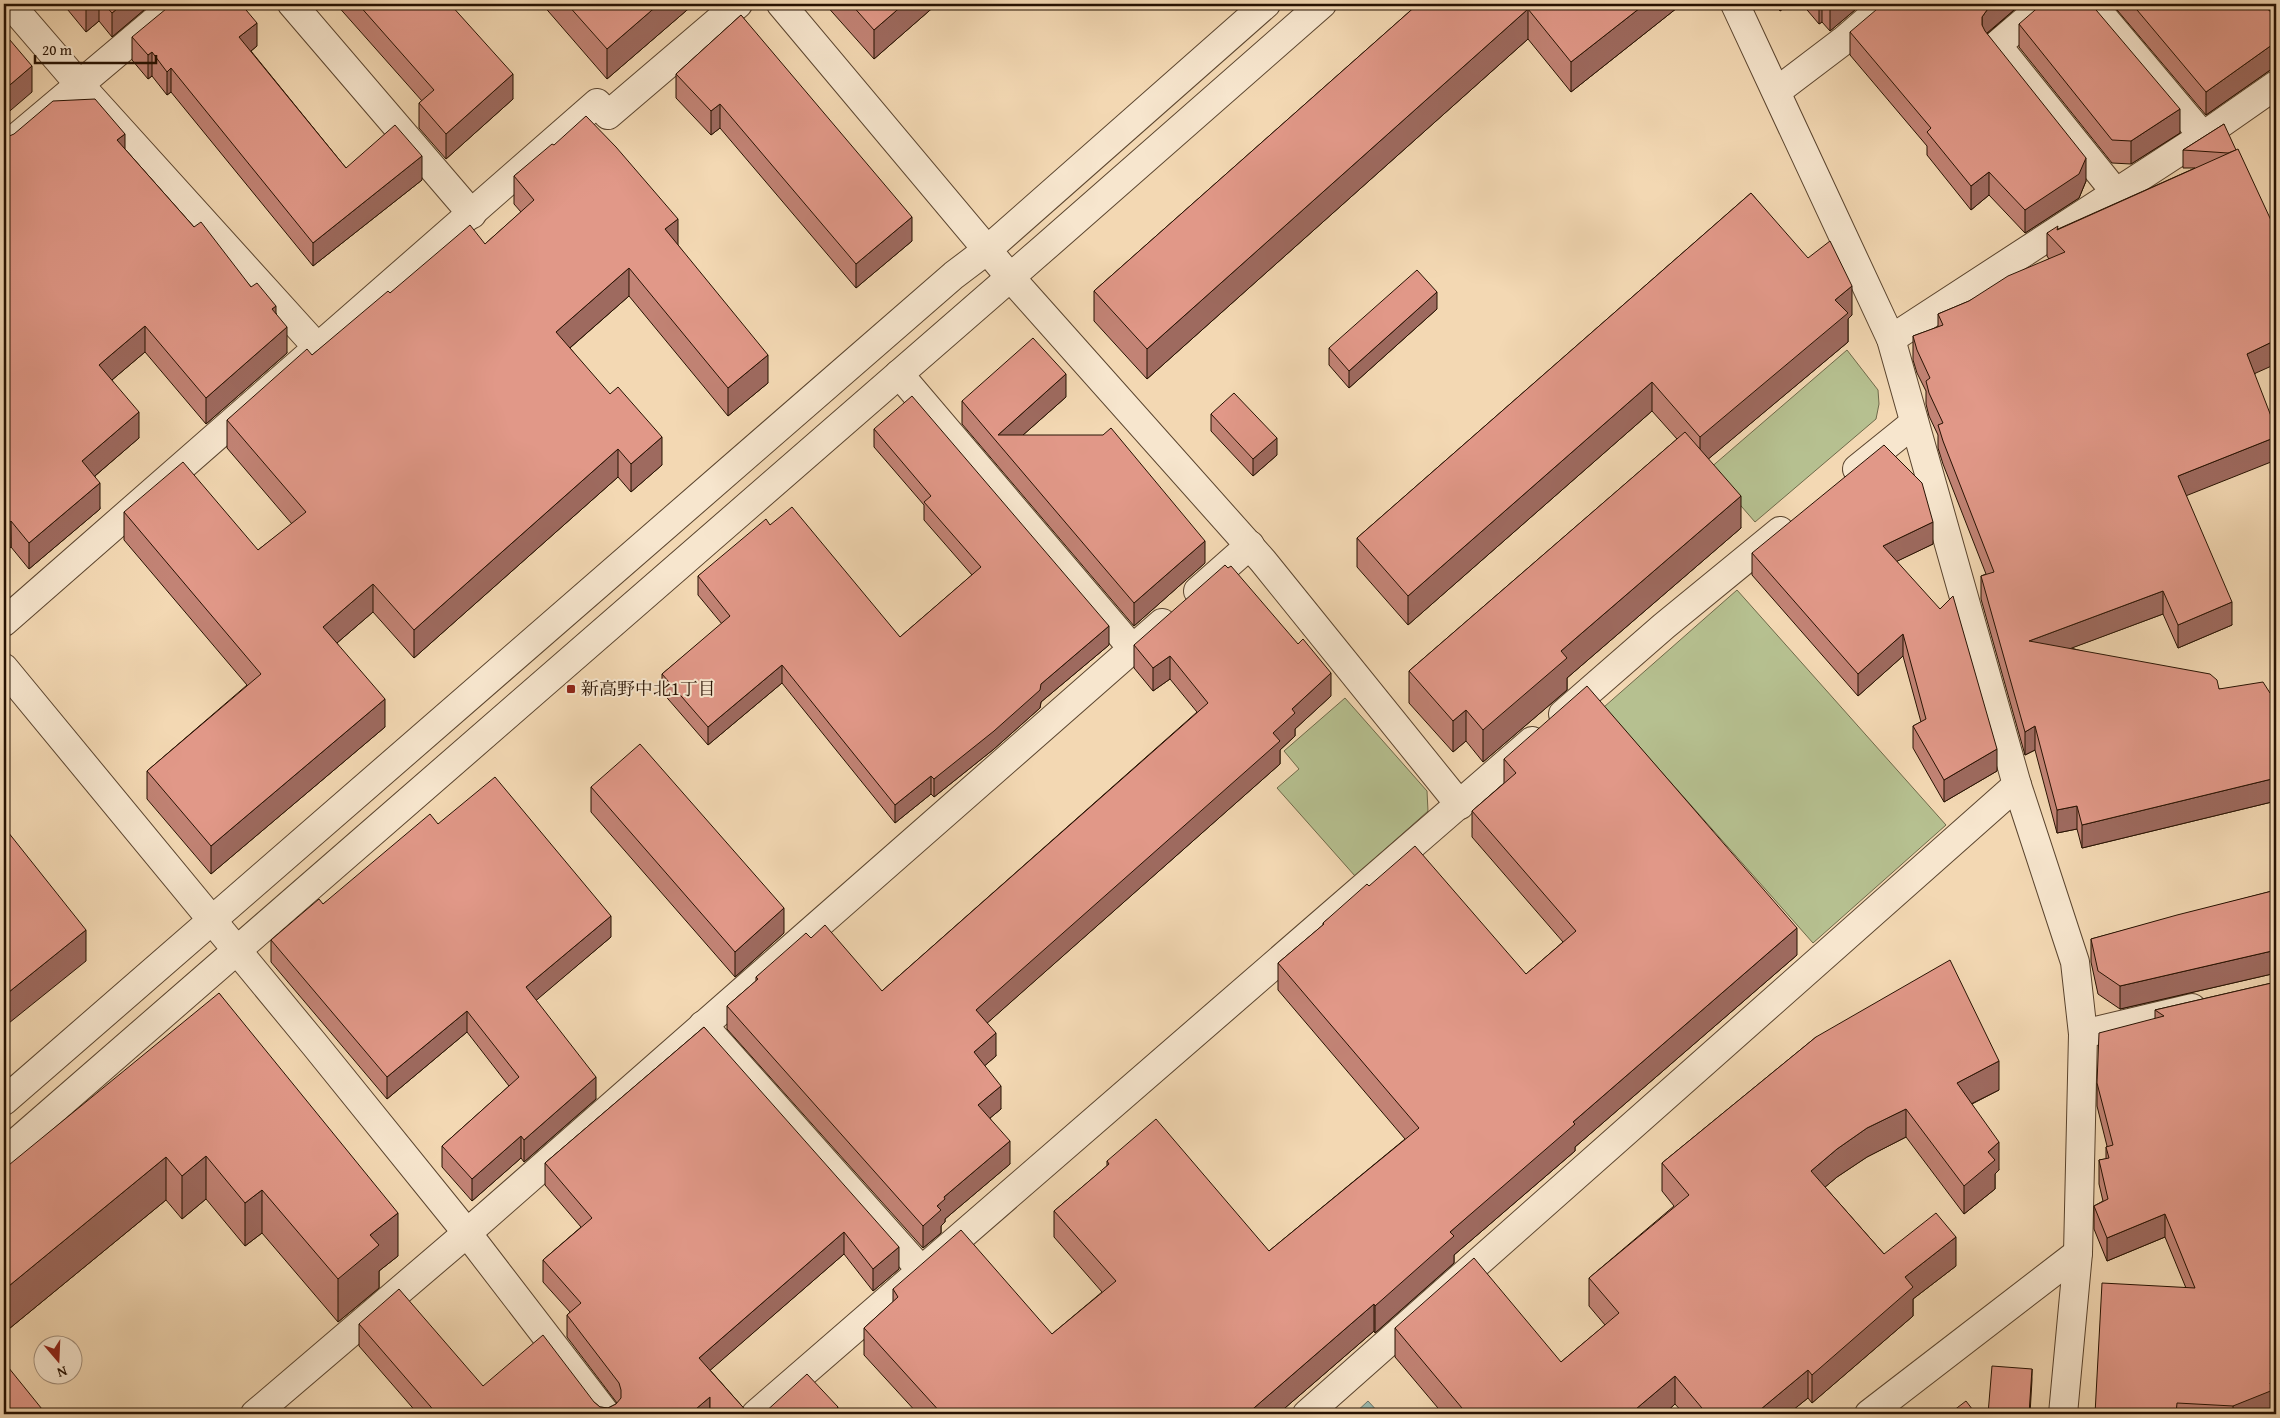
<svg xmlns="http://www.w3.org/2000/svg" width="2280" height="1418" font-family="'Gentium Book Plus','Noto Serif JP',serif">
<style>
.green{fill:#b6c090;stroke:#6e6949}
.water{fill:#9bb9ae;stroke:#6d7669}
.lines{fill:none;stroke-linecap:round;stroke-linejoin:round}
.minor-casing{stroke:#5a442e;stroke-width:30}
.minor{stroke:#f7e6ce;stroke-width:28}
.wall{fill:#c28375;stroke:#271202}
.shaded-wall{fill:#9e6a5f;stroke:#271202}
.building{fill:#e19888;stroke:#271202}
.poi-dot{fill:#8f2418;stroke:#f7e6ce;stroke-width:2}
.labels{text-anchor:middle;stroke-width:4;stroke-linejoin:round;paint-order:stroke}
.poi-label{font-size:18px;fill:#271202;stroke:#f7e6ce;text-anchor:start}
</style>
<rect width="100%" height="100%" fill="#f3d8b3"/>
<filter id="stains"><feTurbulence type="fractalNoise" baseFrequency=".004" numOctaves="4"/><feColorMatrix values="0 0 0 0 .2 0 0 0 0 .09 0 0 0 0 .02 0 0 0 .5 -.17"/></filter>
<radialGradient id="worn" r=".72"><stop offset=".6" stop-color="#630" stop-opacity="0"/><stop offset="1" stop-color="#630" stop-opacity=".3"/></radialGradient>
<!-- green -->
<g class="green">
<path d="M1847,350l31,40 1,14 -3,15 -121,103 -46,-53z"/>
<path d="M1737,590l209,235 -133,118 -209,-236z"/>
<path d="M1345,698l82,93 1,20 -73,65 -78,-88 22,-19 -15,-18z"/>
</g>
<!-- water -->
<path class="water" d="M1368,1401l12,13h-26z"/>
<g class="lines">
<defs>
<g id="minor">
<path d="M10,4l69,80 239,264"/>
<path d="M292,4l180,210"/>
<path d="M781,4l229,273 253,284 197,244"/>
<path d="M1735,4l156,335 126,446 58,177 8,72 -5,219 -15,161"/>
<path d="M2045,4l-48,41 119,148"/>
<path d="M2092,4l111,132"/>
<path d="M2262,4l14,16"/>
<path d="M1777,91l66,-50 43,-37"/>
<path d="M4,148l171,-144"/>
<path d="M1891,339l312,-203 73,-51"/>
<path d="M899,374l233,274"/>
<path d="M1857,469l57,-46"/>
<path d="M1198,591l52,-46"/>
<path d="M4,622l593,-519 11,12 130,-111"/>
<path d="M4,668l311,377 152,188 139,181"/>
<path d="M1563,714l101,-88 116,-95"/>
<path d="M703,1025l219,246"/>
<path d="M2083,1034l109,-26"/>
<path d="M4,1101l950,-826 33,-25 279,-246"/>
<path d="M4,1153l1040,-905 278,-244"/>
<path d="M255,1414l212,-181 695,-610"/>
<path d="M756,1414l776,-673"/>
<path d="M1307,1414l710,-629"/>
<path d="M1869,1414l209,-161"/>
</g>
</defs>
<!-- minor casing -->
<use href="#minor" class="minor-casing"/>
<!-- minor -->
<use href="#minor" class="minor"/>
</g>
<!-- wall -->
<g class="wall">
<path d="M63,4h88l-39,33 -13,-16 -13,11z"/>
<path d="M336,4h114l63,95 -67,60 -27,-31v-25l3,-2z"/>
<path d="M542,4h152l-87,75z"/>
<path d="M825,4h112l-63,55z"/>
<path d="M1418,4h264l-111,88 -43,-53 -381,340 -53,-58v-30z"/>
<path d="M1775,4h14l-9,7z"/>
<path d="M1802,4h60l-32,27 -8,-9 -3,2z"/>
<path d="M2021,4l-34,30 99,147 -7,17 -54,35 -36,-38 -18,15 -44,-55v-9l-77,-91v-23z"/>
<path d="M2112,4h150l3,3 6,5h5v54l-70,49z"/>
<path d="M741,15l171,226 -56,47 -136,-160 -9,7 -35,-37v-24z"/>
<path d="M2019,24l161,109 -49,31 -19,-1 -93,-116z"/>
<path d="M132,37l125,9 -6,5 95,117 76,12 -109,86 -142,-174 -4,3 -15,-19 -4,3 -16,-19z"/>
<path d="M2224,124l31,250 -69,122 46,129 -54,23 -15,-34 -92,34 148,41 51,4 6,-2v110l-194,47 -5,-19 -20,4 -22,-83 -10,5 -44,-156v-23l5,-2 -43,-110 -5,-16v-13l-9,-19 -3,-12v-13l-9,-18 -4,-13v-24l25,-9v-13l31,-13 80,-42 -2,-3v-23l11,-4 137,-61h-12v-18z"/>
<path d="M4,137l121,12 69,78 82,86 11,40 -81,71 -61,-72 -33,28 27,58 -44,38 5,33 -71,60 -18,-22z"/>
<path d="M554,145l124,100 90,138 -40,33 -99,-120 -59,52 92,117 -31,27 -13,-15 -204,181 -41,-46 -36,31 48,84 -174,147 -64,-75v-28l100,-86 -123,-145v-28l134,38 34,-26 -65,-76v-28l85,-65 78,-62 95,-49 36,-32 -7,-8v-28z"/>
<path d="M1751,193l101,122 -4,4v23l-140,117 33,69 -174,150v12l-84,72 -17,-21 -13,11 -44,-49v-32l268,-232 -25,-28 -244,214 -51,-58v-29z"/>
<path d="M1437,309l-88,79 -20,-23v-17z"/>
<path d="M1066,397l-43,38 182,128 -71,63 -172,-202v-23z"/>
<path d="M1211,414l66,41 -24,21 -42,-45z"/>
<path d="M874,429l235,216 -68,57 -1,6 -46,41 -60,48 -3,-3 -36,29 -113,-140 -74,62 -46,-53v-18l60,-50 -24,-29v-19l72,-51 130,112 72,-62 -48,-55v-15l-50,-58z"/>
<path d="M1933,544l-36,17 100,210 -53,31 -31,-54v-22l8,-4 -18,-66 -45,40 -106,-121v-22z"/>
<path d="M1134,645l197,51 -36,33v7l-15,14v14l-293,259 9,33 -12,10 17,43 -11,9 20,46 -65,55v3l-4,4v7l-18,15 -196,-219v-23l29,-25v-4l55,-39 71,53 315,-279 -27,-33 -17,12 -19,-23z"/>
<path d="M1504,759l293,196 -222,192v4l-121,104v8l-79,70 -1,-2 -96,83h-360l-54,-59v-27l29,-26v-13l159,45 50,-42 -48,-55v-26l53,-45v-5l162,90 136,-112 -127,-149v-27l45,-38v-2l46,-37 157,88 37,-32 -91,-105v-26l32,-28z"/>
<path d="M591,787l193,146 -49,44 -144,-165z"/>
<path d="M438,824l173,113 -75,63 60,99 -72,63 -3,-4 -49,43 -30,-34v-21l67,-60 -42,-54 -80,67 -116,-137v-22z"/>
<path d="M2276,890v84h-4l-152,35 -22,-15 -7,-32v-23z"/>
<path d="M2276,982v421l-3,2v8l-2,1h-176l91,-126 -21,-51 -58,24 -13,-32v-23l9,-5 -4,-17v-24l7,-1v-12l1,-1 -10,-40v-23l58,-64v-9z"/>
<path d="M219,993l179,263 -19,15v17l-41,34 -76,-89 -17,13 -39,-47 -24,20 -16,-19 -162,133z"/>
<path d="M704,1027l195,242 -26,22 -29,-37 -134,116 39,44h-331l-59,-68v-22l124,62 111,16 6,5 8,1 8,-4 1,-1 -50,-66v-22l3,-3 -27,-30v-22l38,-33 -36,-42v-22z"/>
<path d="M1816,1037l183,53 -27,14 27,66 -4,4v15l-31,25 -58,-77 -39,20 -30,20 -12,10 59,67 72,12 -43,33v17l-101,87 -4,-5 -20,16h-104l-9,-10 -11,10h-221l-48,-57v-29l166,34 44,-37 -16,-19v-28l85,-72 -12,-15v-28z"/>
</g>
<!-- shaded-wall -->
<g class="shaded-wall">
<path d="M92,4h7v17l-13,11v-23z"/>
<path d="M123,4h28l-39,33v-24z"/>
<path d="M659,4h35l-87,75v-30z"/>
<path d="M904,4h33l-63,55v-29z"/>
<path d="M1645,4h37l-111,88v-30z"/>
<path d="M1780,4h9l-9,7z"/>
<path d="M1819,4h3v18l-3,2z"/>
<path d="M1835,4h27l-32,27v-23z"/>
<path d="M1994,4h27l-34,29 -5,7v8v-31l5,-7z"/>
<path d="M1528,9v30l-381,340v-30z"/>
<path d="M257,23v23l-18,15v-24z"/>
<path d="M2276,42v24l-70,49v-23z"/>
<path d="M152,52v24l-4,3v-24z"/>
<path d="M32,66v26l-28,24v-26z"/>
<path d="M171,68v24l-4,3v-23z"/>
<path d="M513,74v25l-67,60v-25z"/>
<path d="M720,104v24l-9,7v-24z"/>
<path d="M2180,109v24l-49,31v-23z"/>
<path d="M125,134v26l-8,-20z"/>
<path d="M422,156v24l-109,86v-23z"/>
<path d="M2086,158v23l-7,17 -54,35v-23z"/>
<path d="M1989,172v23l-18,15v-24z"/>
<path d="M912,217v24l-56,47v-24z"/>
<path d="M678,219v28l-13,-18z"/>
<path d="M629,268v28l-73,64v-28z"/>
<path d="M1852,286v29l-4,4v23l-148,124v-29l135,-137z"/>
<path d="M1437,292v17l-88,79v-17z"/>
<path d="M276,306v26l-4,-23z"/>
<path d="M145,326v26l-46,39v-26z"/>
<path d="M287,327v26l-81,71v-26z"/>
<path d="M2276,340v24l-29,13v-23z"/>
<path d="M768,355v28l-40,33v-28z"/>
<path d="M1066,374v23l-61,54 -7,-16z"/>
<path d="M1652,382v29l-244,214v-29z"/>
<path d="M139,412v26l-57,49v-26z"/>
<path d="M662,437v28l-31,27v-28z"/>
<path d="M2276,437v23l-98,39v-23z"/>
<path d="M1277,438v17l-24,21v-17z"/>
<path d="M618,449v28l-204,181v-28z"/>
<path d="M100,483v26l-71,60v-26z"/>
<path d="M1741,496v32l-174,150v12l-84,72v-32l78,-79z"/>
<path d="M11,521v26l-7,6v-26z"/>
<path d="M1933,522v22l-50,24v-22z"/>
<path d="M1205,541v22l-71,63v-23z"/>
<path d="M373,584v28l-50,43v-28z"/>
<path d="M2163,591v23l-134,50v-23z"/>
<path d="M2232,602v23l-54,23v-23z"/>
<path d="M1109,626v19l-68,57 -1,6 -46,41 -60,48v-18l107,-95z"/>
<path d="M1903,634v22l-45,40v-22z"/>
<path d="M1170,656v23l-17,12v-23z"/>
<path d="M782,665v18l-74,62v-18z"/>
<path d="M1331,673v23l-36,33v7l-15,14v14l-304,269v-23l297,-277 19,-24z"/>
<path d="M385,699v28l-174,147v-28z"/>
<path d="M1466,710v31l-13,11v-31z"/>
<path d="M2035,726v24l-10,5v-23z"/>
<path d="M1997,749v22l-53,31v-22z"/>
<path d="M931,776v18l-36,29v-18z"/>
<path d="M2276,778v23l-194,47v-23z"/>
<path d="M2077,806v23l-20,4v-23z"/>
<path d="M784,908v25l-49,44v-25z"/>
<path d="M611,916v21l-85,72v-22z"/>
<path d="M1797,928v27l-222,192v4l-121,104v8l-79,70v-27l75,-74 123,-110z"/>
<path d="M86,930v31l-82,66v-31z"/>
<path d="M2272,951v23l-152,35v-23z"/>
<path d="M467,1011v21l-80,67v-22z"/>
<path d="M996,1033v23l-22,19v-23z"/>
<path d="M1999,1061v29l-42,21v-28z"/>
<path d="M596,1077v22l-72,63v-22z"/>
<path d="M1001,1086v23l-23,19v-23z"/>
<path d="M1906,1109v28l-39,20 -30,20 -26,22v-28l26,-22 30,-21z"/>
<path d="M521,1136v22l-49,43v-22z"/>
<path d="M1010,1141v23l-65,55v3l-4,4v7l-18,15v-22l21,-29z"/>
<path d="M1999,1142v28l-4,4v15l-31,25v-28l24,-34z"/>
<path d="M206,1156v43l-24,20v-43z"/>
<path d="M166,1157v43l-162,133v-43z"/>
<path d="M262,1190v43l-17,13v-43z"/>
<path d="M398,1213v43l-19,15v17l-41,34v-43l32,-44z"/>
<path d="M2165,1214v23l-58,24v-23z"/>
<path d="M844,1232v22l-145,126v-22z"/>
<path d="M1956,1237v29l-43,33v17l-101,87v-28l93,-98z"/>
<path d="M899,1247v22l-26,22v-22z"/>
<path d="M1374,1304v27l-96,83h-31z"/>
<path d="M2032,1369v11l-2,34h-1z"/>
<path d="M1808,1370v28l-20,16h-33z"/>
<path d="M1675,1376v28l-11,10h-34z"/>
<path d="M2276,1380v23l-3,2v8l-2,1h-38v-8l37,-23z"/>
<path d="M710,1397v17h-20z"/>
<path d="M838,1407v7h-4v-3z"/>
</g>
<!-- building -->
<g class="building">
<path d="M82,4h10l-6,5z"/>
<path d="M104,4h19l-11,9z"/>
<path d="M172,4h69l16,19 -18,14 107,131 49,-43 27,31 -109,87 -142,-175 -4,4 -15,-20 -4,3 -16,-18z"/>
<path d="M358,4h92l63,70 -67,60 -27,-31 15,-13z"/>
<path d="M567,4h92l-52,45z"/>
<path d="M851,4h53l-30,26z"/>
<path d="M1418,4h227l-74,58 -43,-53 -381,340 -53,-58z"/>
<path d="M1826,4h9l-5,4z"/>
<path d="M1883,4h111l-7,6 -5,7v8l3,6 101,127 -7,16 -54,36 -36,-38 -18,14 -44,-54 4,-4 -81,-96z"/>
<path d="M2042,4h49l89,105 -49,32 -19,-1 -93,-116z"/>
<path d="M2132,4h130l3,3 6,5h5v30l-70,50z"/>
<path d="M741,15l171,202 -56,47 -136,-160 -9,7 -35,-37z"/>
<path d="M4,33l28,33 -28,24z"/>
<path d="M95,99l30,35 -8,6 77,87 7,-5 50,65 6,-4 19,23 -4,3 15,18 -81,71 -61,-72 -46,39 40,47 -57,49 18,22 -71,60 -18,-22 -7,6v-390h3l7,-3 39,-33z"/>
<path d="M586,116l30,31 62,72 -13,10 103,126 -40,33 -99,-120 -73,64 54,62 8,-7 44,50 -31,27 -13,-15 -204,181 -41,-46 -50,43 62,72 -174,147 -64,-75 114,-97 -137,-162 59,-50 75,88 48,-38 -79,-92 80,-71 5,6 76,-64 2,2 80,-68 15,19 49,-44 -20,-24 38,-32 2,1z"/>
<path d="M2224,124l12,26 -8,3 -45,-3z"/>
<path d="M2238,149l38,82v109l-29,14 29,75v8l-98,39 54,126 -54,23 -15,-34 -134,50 181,33 7,6 2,9 44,-7 7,11 6,-2v87l-194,47 -5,-19 -20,4 -22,-84 -10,6 -44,-156 13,-4 -51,-131 -5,-16 5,-2 -14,-30 -3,-12 4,-3 -13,-28 -4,-14 30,-11 -5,-11 31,-13 39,-25 57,-24 -18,-19 11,-7 -1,4z"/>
<path d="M1751,193l57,65 22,-17 22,45 -17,14 13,13 -148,124 -48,-55 -244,214 -51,-58z"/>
<path d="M1417,270l20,22 -88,79 -20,-23z"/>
<path d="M1033,338l33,36 -68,61h105l8,-7 94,113 -71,62 -172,-202z"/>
<path d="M1234,393l43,45 -24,21 -42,-45z"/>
<path d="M912,396l197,230 -68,58 -1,6 -46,41 -60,48 -3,-3 -36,29 -113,-140 -74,62 -46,-53 68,-58 -32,-40 68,-57 4,6 22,-18 108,130 81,-70 -57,-65 7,-6 -57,-67z"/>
<path d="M1685,432l56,64 -180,155 6,7 -84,72 -17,-20 -13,11 -44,-50z"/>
<path d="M1884,445l38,38 11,39 -50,24 57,63 13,-13 44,153 -53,31 -31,-54 13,-7 -23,-85 -45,40 -106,-121z"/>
<path d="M1225,565l3,3 3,-2 67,78 5,-5 28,34 -39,36 3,4 -22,20 7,8 -304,269 20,23 -22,19 27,34 -23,19 32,36 -66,56 1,2 -8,7 4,4 -18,16 -196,-220 31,-27 -2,-2 50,-44 5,5 14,-13 57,66 326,-288 -38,-47 -17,12 -19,-23z"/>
<path d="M1587,686l210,242 -224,194 2,2 -125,108 4,4 -79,70 -1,-2 -127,110h-305l-78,-86 34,-31 -5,-8 68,-59 91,104 64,-53 -62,-70 55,-47 -2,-3 49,-42 113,132 150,-123 -141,-165 46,-39 -1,-1 44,-39 2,2 46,-40 111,128 50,-43 -104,-120 44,-38 -12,-14z"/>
<path d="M640,744l144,164 -49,44 -144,-165z"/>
<path d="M495,777l116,139 -85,71 70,90 -72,63 -3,-4 -49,43 -30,-33 77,-69 -52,-66 -80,66 -116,-137 48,-41 4,5 107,-90 8,10z"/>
<path d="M4,827l82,103 -82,66z"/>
<path d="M2276,890v61h-4l-152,35 -22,-15 -7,-32 86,-24z"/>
<path d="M1950,960l49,101 -42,22 42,59 -11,10 7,8 -31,26 -58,-77 -39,19 -30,21 -26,22 73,83 52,-41 20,24 -51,40 8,10 -101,88 -4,-5 -53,44h-48l-32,-38 -45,38h-163l-72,-86 79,-70 87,104 58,-49 -30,-35 100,-83 -27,-32 154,-126z"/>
<path d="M2276,982v398l-6,3 3,7 -40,16 -56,-3 -1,11h-81l7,-131 93,5 -30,-74 -58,24 -13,-32 14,-7 -9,-39 10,-2 -3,-11 7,-2 -16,-62 2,-50 65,-17 -9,-6z"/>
<path d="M219,993l179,220 -28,22 9,10 -41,34 -76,-89 -17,13 -39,-47 -24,20 -16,-19 -162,133v-121z"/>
<path d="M704,1027l195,220 -26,22 -29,-37 -145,126 50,56h-39v-17l-20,17h-253l-78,-90 40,-35 84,97 60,-51 51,67 6,5 8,1 8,-4 5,-6v-8l-2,-7 -52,-68 14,-12 -38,-43 49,-42 -47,-55z"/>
<path d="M4,1362l42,52h-42z"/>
<path d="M1992,1366l40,3 -3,45h-41z"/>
<path d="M807,1374l31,33 -4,4 2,3h-73z"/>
<path d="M1966,1401l10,13h-27z"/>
</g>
<!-- markers -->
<rect class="poi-dot" x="566" y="684" width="10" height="10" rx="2.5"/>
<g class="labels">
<!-- poi labels -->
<g class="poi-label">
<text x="581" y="695">新高野中北1丁目</text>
</g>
</g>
<!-- margin -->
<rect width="2280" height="1418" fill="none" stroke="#f3d8b3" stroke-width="20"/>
<rect x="5" y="5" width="2270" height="1408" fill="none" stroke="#271202" stroke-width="2.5"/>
<rect x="10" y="10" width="2260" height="1398" fill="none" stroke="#271202"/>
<!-- north arrow -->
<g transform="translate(58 1360) rotate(161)"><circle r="24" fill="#f7e6ce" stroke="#a4917c"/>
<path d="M0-4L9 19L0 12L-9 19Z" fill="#8f2418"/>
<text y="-8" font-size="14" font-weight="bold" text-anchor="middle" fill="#271202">N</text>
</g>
<!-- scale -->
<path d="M35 55v8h121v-8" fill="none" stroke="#271202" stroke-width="2.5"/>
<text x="42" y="55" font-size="15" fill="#271202" stroke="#f7e6ce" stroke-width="4" paint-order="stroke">20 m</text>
<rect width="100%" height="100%" filter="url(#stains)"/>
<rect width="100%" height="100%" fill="url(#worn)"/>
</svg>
